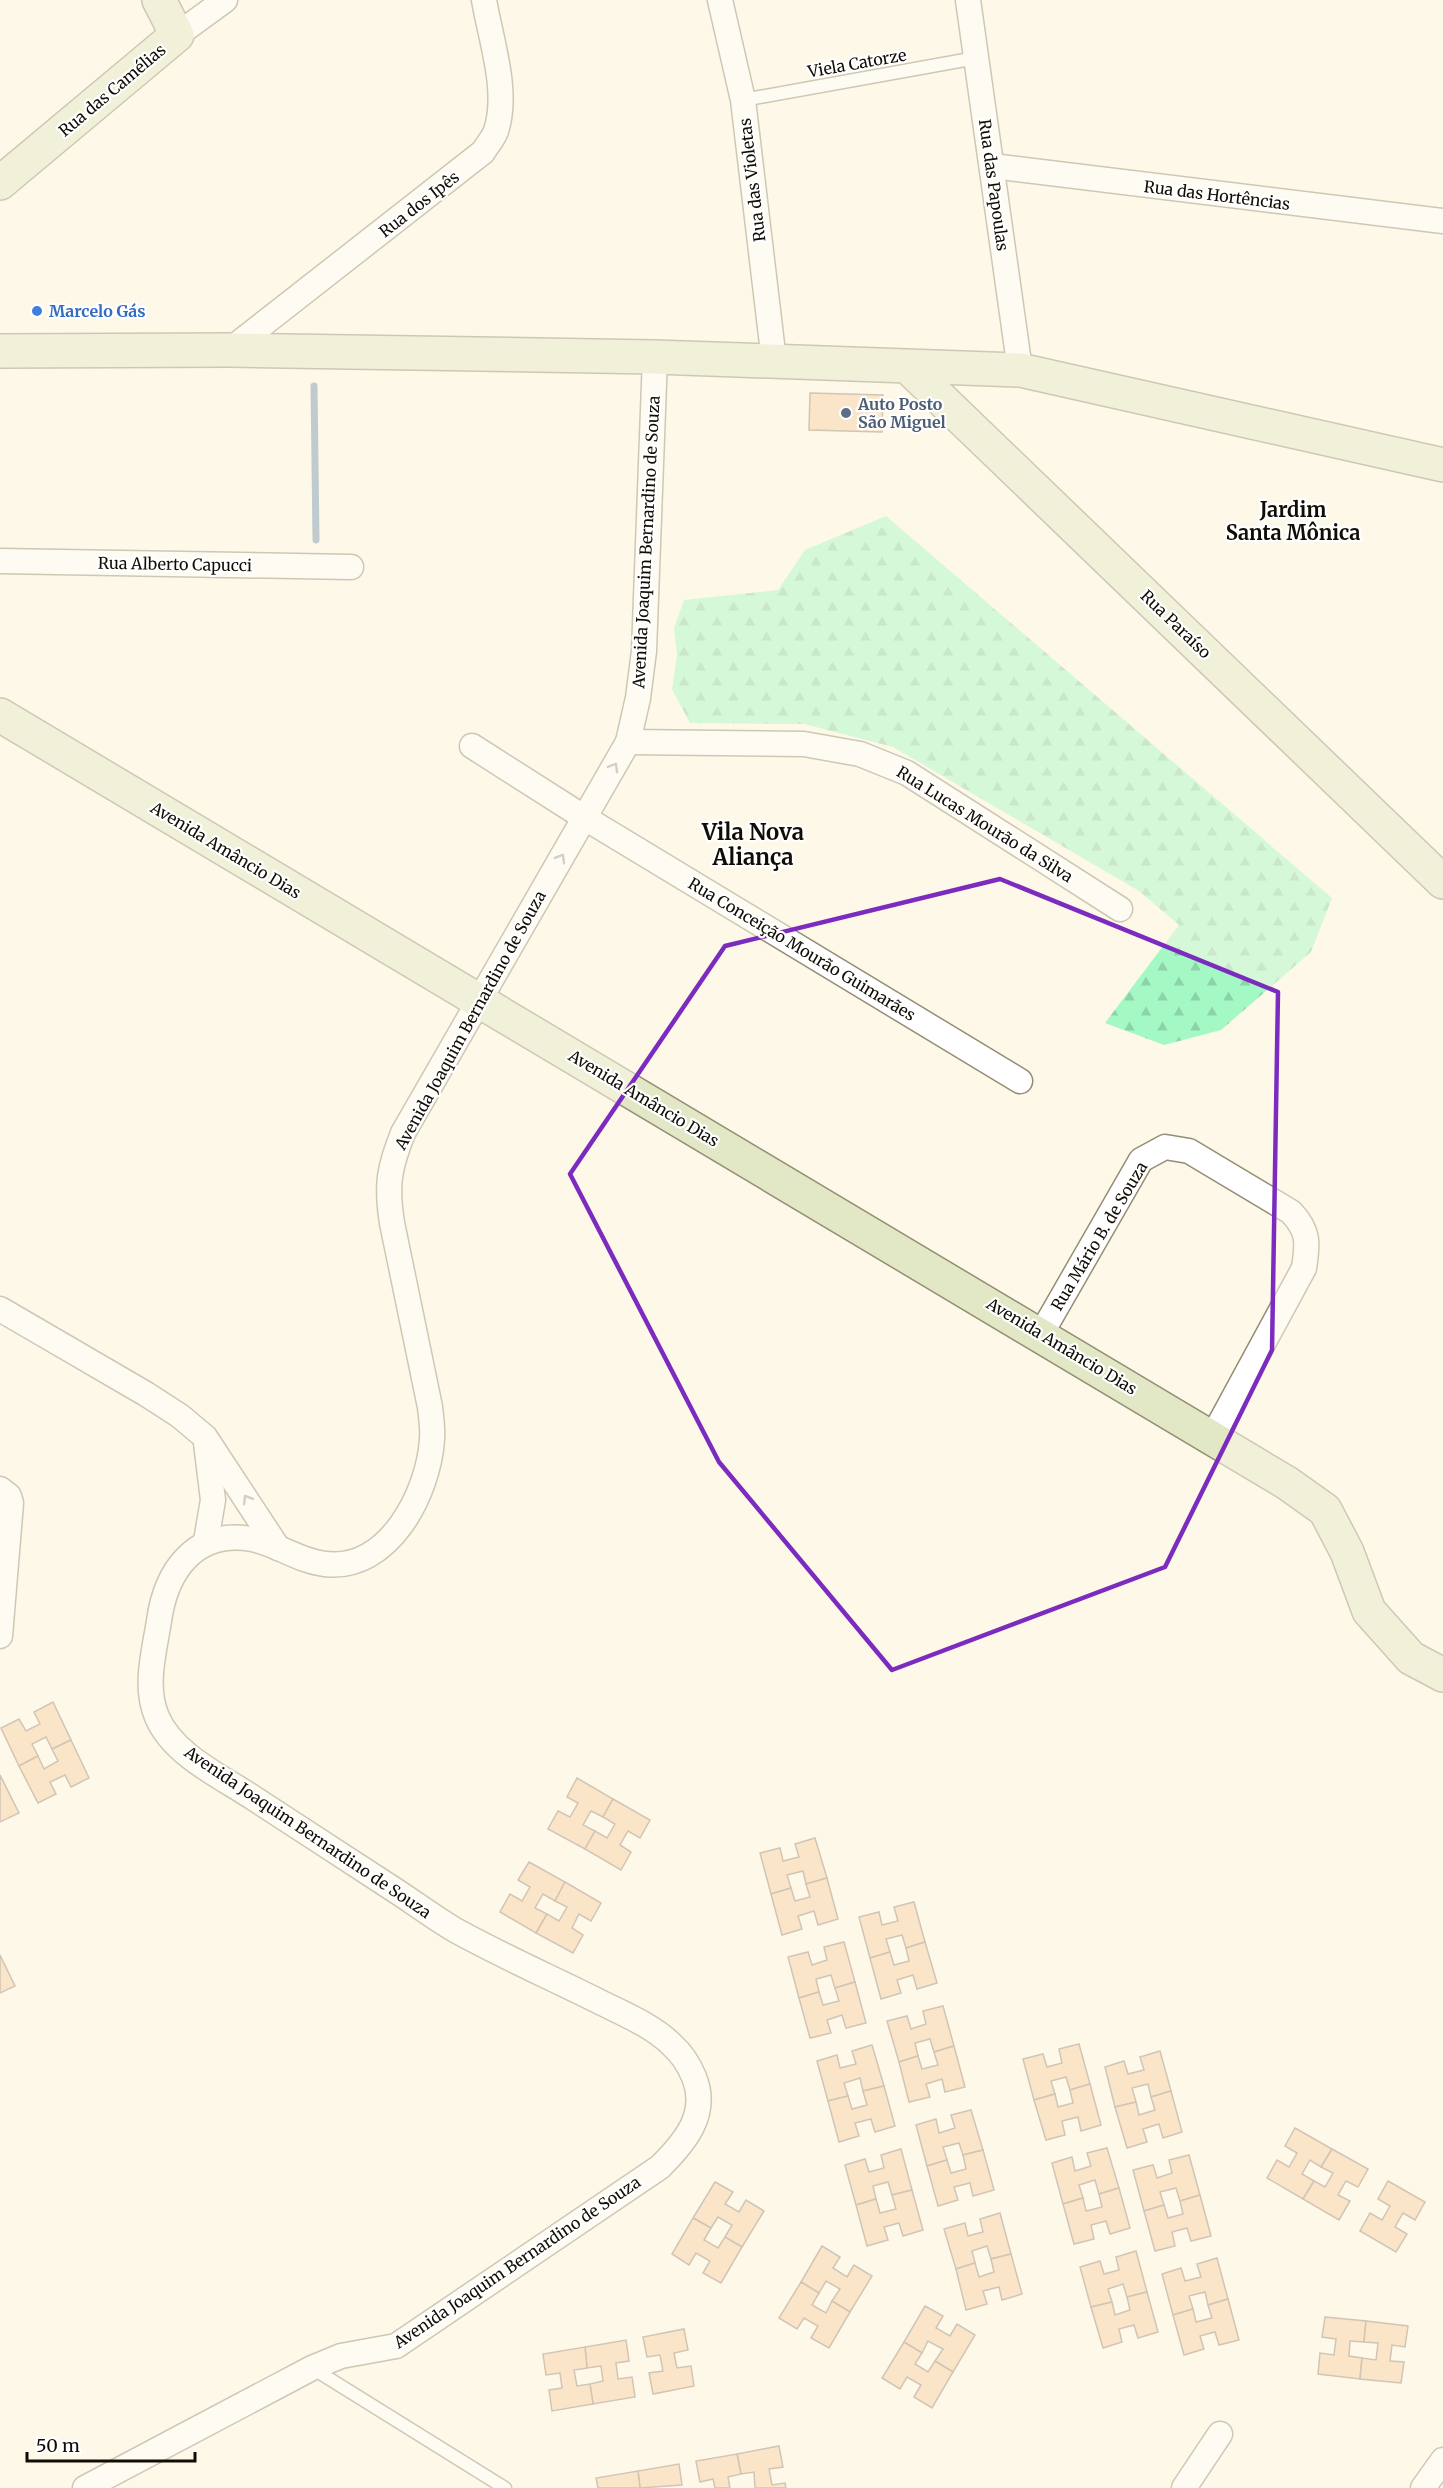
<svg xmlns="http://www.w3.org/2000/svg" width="1443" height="2488" font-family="Merriweather,serif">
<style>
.forest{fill:url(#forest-firs)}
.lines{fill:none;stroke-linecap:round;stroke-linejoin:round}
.stream{stroke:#7395ad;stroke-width:7}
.building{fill:#f9cea3;stroke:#9b8775;stroke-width:1.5}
.lane-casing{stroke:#958d74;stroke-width:15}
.street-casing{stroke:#958d74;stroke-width:27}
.secondary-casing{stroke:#958d74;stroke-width:36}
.lane{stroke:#fff;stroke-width:12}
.street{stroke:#fff;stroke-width:24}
.secondary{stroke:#e2e7c6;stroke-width:33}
.oneway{stroke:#9f9e9b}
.marked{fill:none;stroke:#7b2cbf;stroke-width:4.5;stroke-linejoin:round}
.shop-dot{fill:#3f7fe0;stroke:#fff;stroke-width:2}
.service-dot{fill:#5c6f8a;stroke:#fff;stroke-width:2}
.labels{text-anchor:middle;stroke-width:4.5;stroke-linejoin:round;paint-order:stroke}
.street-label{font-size:16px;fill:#100d05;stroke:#fff}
.shop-label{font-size:16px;font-weight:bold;fill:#366cbe;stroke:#fff;text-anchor:start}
.service-label{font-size:16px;font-weight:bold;fill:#4e5e75;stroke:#fff;text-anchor:start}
.quarter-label{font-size:20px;font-weight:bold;fill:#100d05;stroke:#fff}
.district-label{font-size:22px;font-weight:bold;fill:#100d05;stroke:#fff}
</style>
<defs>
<pattern id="forest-firs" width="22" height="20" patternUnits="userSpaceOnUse" patternTransform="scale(1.5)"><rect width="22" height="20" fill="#a4f8c4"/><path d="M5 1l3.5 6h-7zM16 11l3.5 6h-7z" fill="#8cd3a7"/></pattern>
</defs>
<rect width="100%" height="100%" fill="#fef8e9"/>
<!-- forest -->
<path class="forest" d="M886,516l446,382 -21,54 -90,78 -57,15 -59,-22 74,-98 -40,-34 -246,-144 -89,-23 -114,-1 -18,-34 5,-34 -3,-27 10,-28 94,-10 27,-40z"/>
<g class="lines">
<!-- stream -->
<path class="stream" d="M314,386l2,154"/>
</g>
<!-- building -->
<g class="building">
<path d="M810,393l73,2 -1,37 -73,-2z"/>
<path d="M53,1702l18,38 -19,9 -6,-12 -14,7 6,12 -19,10 -18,-38 18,-9 7,12 14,-7 -6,-12z"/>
<path d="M71,1740l18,38 -18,9 -6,-12 -15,7 6,12 -18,9 -19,-37 19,-10 6,13 14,-8 -6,-12z"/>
<path d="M0,1775l19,38 -19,9z"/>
<path d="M577,1778l36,21 -10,18 -12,-6 -8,14 12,6 -10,18 -37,-20 10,-18 12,6 8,-14 -11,-6z"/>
<path d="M613,1799l37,21 -10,18 -12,-7 -8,14 11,7 -10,18 -36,-21 10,-18 12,7 8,-14 -12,-7z"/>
<path d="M815,1838l12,40 -21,6 -3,-13 -16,4 4,13 -20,6 -11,-41 20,-5 3,13 16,-4 -4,-13z"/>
<path d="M529,1862l36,20 -10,19 -12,-7 -8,14 12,6 -11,19 -36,-21 10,-18 12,7 8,-14 -12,-7z"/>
<path d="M827,1878l11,41 -20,6 -4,-14 -16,5 4,13 -20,6 -11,-41 20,-6 4,13 15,-4 -4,-13z"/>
<path d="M565,1882l36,21 -10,18 -12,-7 -7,14 11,7 -10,18 -37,-20 11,-19 12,7 8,-14 -12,-6z"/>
<path d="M914,1902l11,40 -19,6 -4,-13 -16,4 4,13 -20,6 -11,-41 20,-5 3,13 16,-4 -4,-14z"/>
<path d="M844,1942l11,40 -20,6 -4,-13 -15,4 3,13 -20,6 -11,-41 20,-5 4,13 15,-5 -3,-13z"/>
<path d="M925,1942l12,41 -20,6 -4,-14 -16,5 4,13 -20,6 -11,-41 20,-6 4,13 15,-4 -3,-13z"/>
<path d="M0,1955l15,31 -15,7z"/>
<path d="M855,1982l11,41 -20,5 -4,-13 -15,5 4,13 -21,5 -11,-40 20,-6 4,13 16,-4 -4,-13z"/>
<path d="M943,2006l11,40 -20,6 -4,-13 -15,4 3,13 -19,6 -12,-41 20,-5 4,13 15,-5 -3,-13z"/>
<path d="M1079,2044l11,40 -20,6 -4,-13 -15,4 4,13 -21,6 -11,-41 20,-5 4,13 15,-4 -3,-14z"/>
<path d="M872,2045l12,41 -21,5 -3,-13 -16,5 4,13 -20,5 -11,-40 20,-6 3,13 16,-4 -4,-13z"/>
<path d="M954,2046l11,41 -20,5 -3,-13 -16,5 4,13 -21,5 -10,-40 19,-6 4,13 16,-4 -4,-13z"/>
<path d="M1160,2051l11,40 -20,6 -3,-13 -16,4 4,14 -21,5 -10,-40 19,-6 4,13 16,-4 -4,-13z"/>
<path d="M1090,2084l11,41 -20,6 -3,-14 -16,4 3,14 -19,5 -12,-40 21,-6 3,13 15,-4 -3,-13z"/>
<path d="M884,2086l11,40 -20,6 -4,-13 -16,4 4,13 -20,6 -11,-41 20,-5 4,13 15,-4 -4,-14z"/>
<path d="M1171,2091l11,41 -19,6 -4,-14 -16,5 4,13 -20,6 -12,-41 21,-5 3,13 16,-5 -4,-13z"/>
<path d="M971,2110l12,40 -20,5 -4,-12 -16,4 4,13 -20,6 -11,-41 20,-6 3,14 16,-5 -4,-13z"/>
<path d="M1295,2128l37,21 -11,18 -11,-7 -8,14 12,7 -11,18 -36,-21 10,-18 12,7 8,-14 -12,-7z"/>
<path d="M1107,2148l12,40 -20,6 -4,-14 -16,5 4,13 -20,6 -11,-41 20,-6 3,14 16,-5 -4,-13z"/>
<path d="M901,2149l11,41 -20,5 -4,-13 -15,4 3,13 -20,6 -11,-40 20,-6 4,13 15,-4 -3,-13z"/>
<path d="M1332,2149l36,20 -10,18 -12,-6 -8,14 12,6 -11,19 -36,-21 11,-18 11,6 8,-14 -12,-6z"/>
<path d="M983,2150l11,40 -21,6 -3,-13 -16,4 4,13 -20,6 -11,-40 20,-6 4,13 15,-4 -3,-14z"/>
<path d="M1189,2155l11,40 -20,6 -4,-13 -16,4 4,13 -20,6 -11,-41 20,-5 4,13 15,-5 -3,-13z"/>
<path d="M1388,2181l37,21 -10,18 -12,-7 -8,14 12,7 -11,18 -36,-21 10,-18 12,7 8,-14 -12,-7z"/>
<path d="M715,2182l18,10 -8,12 14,8 7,-12 18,11 -22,36 -17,-10 7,-12 -14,-8 -7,11 -18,-10z"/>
<path d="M1119,2188l11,40 -20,6 -4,-13 -15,4 3,14 -20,5 -11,-40 20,-6 3,13 16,-4 -3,-13z"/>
<path d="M912,2190l11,40 -20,6 -4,-13 -15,4 4,13 -21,6 -11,-41 20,-6 4,14 16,-4 -4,-14z"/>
<path d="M1200,2195l11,41 -20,5 -4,-13 -15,4 3,14 -20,5 -11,-40 20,-6 4,13 15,-4 -3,-13z"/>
<path d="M1000,2213l11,41 -20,5 -4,-13 -15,5 3,12 -19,6 -12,-40 21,-6 3,13 15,-4 -3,-13z"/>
<path d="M693,2218l18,10 -7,12 14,8 7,-11 17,10 -21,36 -18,-10 7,-12 -14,-8 -7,12 -17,-11z"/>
<path d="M822,2246l18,11 -7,11 14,9 7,-12 18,11 -22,36 -18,-11 8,-12 -14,-8 -7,12 -18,-11z"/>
<path d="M1136,2251l11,41 -20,5 -4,-13 -15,5 4,13 -21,5 -11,-40 20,-6 4,13 15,-4 -3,-13z"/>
<path d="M1011,2254l11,40 -20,6 -3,-13 -16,4 4,13 -21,6 -10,-41 19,-6 4,14 15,-5 -3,-13z"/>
<path d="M1217,2258l11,41 -20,6 -3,-13 -16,4 4,13 -20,6 -11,-41 19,-6 4,13 16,-4 -4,-13z"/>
<path d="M801,2282l18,11 -7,12 14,8 6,-12 18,11 -21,36 -18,-10 7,-12 -14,-8 -7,11 -18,-11z"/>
<path d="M1147,2292l11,40 -20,6 -4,-13 -15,4 3,13 -19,6 -12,-41 21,-5 3,13 15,-5 -3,-13z"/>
<path d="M1228,2299l11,41 -20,5 -4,-13 -15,4 4,13 -20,6 -11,-40 20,-6 3,13 16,-4 -4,-13z"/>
<path d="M925,2306l18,10 -7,12 14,8 7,-12 18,11 -22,37 -18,-11 8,-12 -15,-8 -6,12 -18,-11z"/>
<path d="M1325,2317l41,4 -2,21 -14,-1 -1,15 13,2 -2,21 -42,-5 2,-21 14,2 2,-16 -14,-2z"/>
<path d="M1366,2321l42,5 -3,21 -13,-2 -2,16 14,1 -3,21 -41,-4 2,-21 14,2 2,-17 -14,-1z"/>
<path d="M684,2329l4,21 -14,3 3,15 14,-2 3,20 -41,8 -4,-21 14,-2 -3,-16 -13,2 -4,-20z"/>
<path d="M626,2340l3,21 -13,2 2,16 14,-2 3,20 -42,7 -3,-20 13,-3 -2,-15 -14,2 -2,-21z"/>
<path d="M904,2342l18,11 -7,11 13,8 7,-11 18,11 -21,36 -18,-11 7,-12 -14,-8 -7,12 -18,-11z"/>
<path d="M585,2347l2,21 -13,2 3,16 13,-2 3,20 -41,7 -3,-21 13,-2 -2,-15 -14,2 -3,-21z"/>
<path d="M779,2446l4,21 -14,2 3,16 13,-2 1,5h-31l-1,-16 -13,2 -4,-20z"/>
<path d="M737,2454l4,20 -13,3 2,11h-15l-2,-9 -13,3 -4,-21z"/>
<path d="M679,2464l3,21 -42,3 -2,-17z"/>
<path d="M638,2471l2,17h-42l-2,-10z"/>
</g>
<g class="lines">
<defs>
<g id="lane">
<path d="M743,100l233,-42"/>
<path d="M312,2368l193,120"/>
</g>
<g id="street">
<path d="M720,0l23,100 31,261"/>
<path d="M968,0l52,370"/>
<path d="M177,35l48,-35"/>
<path d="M992,166l451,55"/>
<path d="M230,350l253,-198c4,-7 10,-13 13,-21 13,-40 -5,-90 -12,-131"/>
<path d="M0,561l351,6"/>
<path d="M628,742l176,2 56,10 47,19 213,136"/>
<path d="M472,746l113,72 435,263"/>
<path d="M0,1309l146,85 34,22 25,21 73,111"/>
<path d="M1041,1334l100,-174 24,-13 24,4 102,61c18,19 17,31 13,56l-91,168"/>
<path d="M206,1443l7,57 -7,41"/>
<path d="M0,1489l9,7 2,7 -11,133"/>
<path d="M85,2488l227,-120 29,-12 55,-10 264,-179c25,-25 49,-53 34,-90 -5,-12 -13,-24 -22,-32 -19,-19 -48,-31 -72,-43 -48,-24 -98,-46 -145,-72 -22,-13 -43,-29 -65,-43 -45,-29 -90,-59 -135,-88 -33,-22 -82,-44 -98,-82 -13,-30 -3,-64 2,-96 7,-51 37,-92 93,-82 25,5 47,22 73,25 64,8 104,-72 107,-125 1,-10 -1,-22 -2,-32l-38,-184c-6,-38 -3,-55 11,-90l225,-391 10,-44 6,-47 11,-294"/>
<path d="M1184,2488l36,-54"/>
<path d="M1423,2488l20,-28"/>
</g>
<g id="secondary">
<path d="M0,183l177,-148 -18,-35"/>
<path d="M0,351l230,-1 425,7 365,13 423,95"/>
<path d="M908,367l535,515"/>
<path d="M0,715l1287,768 38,27 22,42 22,59 42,47 32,17"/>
</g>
</defs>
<!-- lane casing -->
<use href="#lane" class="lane-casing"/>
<!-- street casing -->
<use href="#street" class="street-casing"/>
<!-- secondary casing -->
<use href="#secondary" class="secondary-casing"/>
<!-- lane -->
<use href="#lane" class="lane"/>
<!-- street -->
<use href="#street" class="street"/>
<!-- secondary -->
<use href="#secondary" class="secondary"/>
</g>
<!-- one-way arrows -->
<defs><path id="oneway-chevron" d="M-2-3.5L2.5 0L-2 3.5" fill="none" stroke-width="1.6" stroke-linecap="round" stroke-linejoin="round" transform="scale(1.5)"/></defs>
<g class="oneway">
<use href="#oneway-chevron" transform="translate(614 767) rotate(-60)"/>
<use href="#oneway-chevron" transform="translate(561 858) rotate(-60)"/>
<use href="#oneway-chevron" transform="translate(247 1499) rotate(-122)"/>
</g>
<!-- marked area -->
<path d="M0 0H1443V2488H0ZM1000,879l278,113 -6,358 -107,217 -273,103 -173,-208 -149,-288 155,-228z" fill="#fef8e9" fill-opacity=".55" fill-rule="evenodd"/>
<path class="marked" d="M1000,879l278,113 -6,358 -107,217 -273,103 -173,-208 -149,-288 155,-228z"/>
<!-- markers -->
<circle class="shop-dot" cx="37" cy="311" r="6"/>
<circle class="service-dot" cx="846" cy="413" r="6"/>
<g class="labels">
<!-- street labels -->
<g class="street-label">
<text transform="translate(857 63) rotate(-10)" y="6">Viela Catorze</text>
<text transform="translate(112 90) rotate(-40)" y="6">Rua das Camélias</text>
<text transform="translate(752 180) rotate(-97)" y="6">Rua das Violetas</text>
<text transform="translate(994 185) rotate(82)" y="6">Rua das Papoulas</text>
<text transform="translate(1217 195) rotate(7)" y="6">Rua das Hortências</text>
<text transform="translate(419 204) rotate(-38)" y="6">Rua dos Ipês</text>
<text transform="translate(646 542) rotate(-87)" y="6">Avenida Joaquim Bernardino de Souza</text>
<text transform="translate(175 564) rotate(1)" y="6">Rua Alberto Capucci</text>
<text transform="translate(1176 624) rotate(44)" y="6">Rua Paraíso</text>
<text transform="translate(985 824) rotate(32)" y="6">Rua Lucas Mourão da Silva</text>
<text transform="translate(226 850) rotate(31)" y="6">Avenida Amâncio Dias</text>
<text transform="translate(802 949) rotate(31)" y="6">Rua Conceição Mourão Guimarães</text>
<text transform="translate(470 1020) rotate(-61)" y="6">Avenida Joaquim Bernardino de Souza</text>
<text transform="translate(644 1098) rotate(31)" y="6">Avenida Amâncio Dias</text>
<text transform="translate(1099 1236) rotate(-59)" y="6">Rua Mário B. de Souza</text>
<text transform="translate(1062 1346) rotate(31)" y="6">Avenida Amâncio Dias</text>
<text transform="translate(308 1832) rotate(34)" y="6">Avenida Joaquim Bernardino de Souza</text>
<text transform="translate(517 2262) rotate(-34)" y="6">Avenida Joaquim Bernardino de Souza</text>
</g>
<!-- shop labels -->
<g class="shop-label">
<text x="49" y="317">Marcelo Gás</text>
</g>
<!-- service labels -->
<g class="service-label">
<text x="858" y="410">Auto Posto<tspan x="858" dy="18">São Miguel</tspan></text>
</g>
<!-- quarter labels -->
<g class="quarter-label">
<text x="1293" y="517">Jardim<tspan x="1293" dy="23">Santa Mônica</tspan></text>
</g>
<!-- district labels -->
<g class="district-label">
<text x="753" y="840">Vila Nova<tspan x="753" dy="25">Aliança</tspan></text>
</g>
</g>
<!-- scale -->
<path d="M27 2452v9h168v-9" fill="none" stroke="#100d05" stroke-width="3"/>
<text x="36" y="2452" font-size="18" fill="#100d05" stroke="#ffffff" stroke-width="4.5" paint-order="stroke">50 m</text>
</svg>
